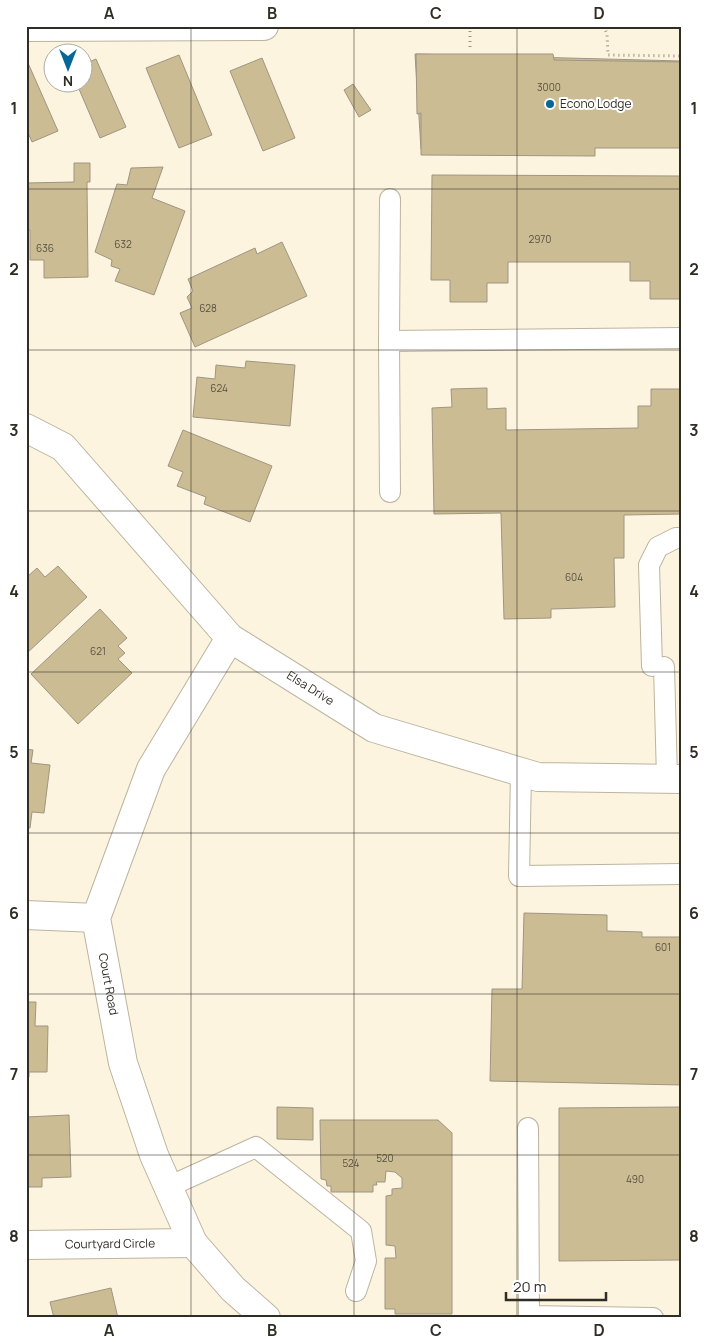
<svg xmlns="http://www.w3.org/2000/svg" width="708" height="1344" font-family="Manrope,sans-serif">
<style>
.building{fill:#ccbc93;stroke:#9e9683}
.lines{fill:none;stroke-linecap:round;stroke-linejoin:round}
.lane-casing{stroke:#bcb4a0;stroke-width:22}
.street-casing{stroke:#bcb4a0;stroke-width:30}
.path{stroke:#989283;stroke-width:3;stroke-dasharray:1 4;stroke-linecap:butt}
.lane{stroke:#fff;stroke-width:20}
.street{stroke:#fff;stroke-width:28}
.grid{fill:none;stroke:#302d25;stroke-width:1;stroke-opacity:0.55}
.poi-dot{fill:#066897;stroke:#fff;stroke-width:2}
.labels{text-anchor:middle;stroke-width:4;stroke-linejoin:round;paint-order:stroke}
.number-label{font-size:10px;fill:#575140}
.poi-label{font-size:12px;fill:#302d25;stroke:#fff;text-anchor:start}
.street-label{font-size:12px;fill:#302d25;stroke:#fff}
.neatline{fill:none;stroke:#302d25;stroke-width:2}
.grid-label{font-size:16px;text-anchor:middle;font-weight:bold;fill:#302d25}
</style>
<rect width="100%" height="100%" fill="#fdf4df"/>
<!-- building -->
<g class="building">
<path d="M415,54l267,7v85l-261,3z"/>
<path d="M416,54h137l1,6 128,2v86h-87v8l-174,-1v-42l-4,1z"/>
<path d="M179,55l33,80 -33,13 -33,-80z"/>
<path d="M262,58l33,80 -32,13 -33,-80z"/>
<path d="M96,59l30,68 -26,11 -24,-56h6v-17z"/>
<path d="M28,63l30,68 -26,11 -6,-14v-64z"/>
<path d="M353,84l18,26 -12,7 -15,-27z"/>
<path d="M74,163h16v19h-3l1,95 -44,1v-18h-14v-30h-4v-47l48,-1z"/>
<path d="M163,167l-11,31 33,13 -31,84 -39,-14 5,-12 -9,-3 1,-6 -17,-8 22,-68 10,1 4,-17z"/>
<path d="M432,175l250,1v123h-32v-18h-20v-19h-122v21h-21v19h-37v-22h-19z"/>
<path d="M282,242l25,54 -112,51 -15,-34 12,-5 -5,-11 6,-6 -5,-12 67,-31 2,6z"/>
<path d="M246,361l49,4 -5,61 -97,-9 4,-40 18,2 1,-14 29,3z"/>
<path d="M487,388v21l19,-1v22l132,-2v-22h13v-17h31v125l-58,1v43h-10l1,49 -64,2v9l-47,1 -3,-106 -67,1 -2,-106 20,-1 -1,-18z"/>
<path d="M183,430l89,36 -22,56 -46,-18 2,-7 -29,-11 6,-14 -15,-6z"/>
<path d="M58,566l29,31 -61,57v-76l11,-10 8,9z"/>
<path d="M100,609l27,29 -9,8 7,7 -7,6 14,14 -54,51 -47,-50z"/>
<path d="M26,749l7,1 -2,13 19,2 -6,48 -12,-1 -2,16h-4z"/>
<path d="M524,913l83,2v16l35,1v5h40v148l-192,-4 2,-92h30z"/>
<path d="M26,995h2v7h8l-1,24h13l-1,46h-18v5h-3z"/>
<path d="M277,1107l36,1v32l-36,-1z"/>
<path d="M682,1107v153l-123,1v-153z"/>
<path d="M69,1115l2,62 -29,1v9h-16v-70z"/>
<path d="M320,1120h118l14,13v181h-57v-5h-10v-51h11l-1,-12 -9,-1v-49l6,-1v-6l10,-1v-10l-7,-6 -9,-1 -1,11h-9l1,3h-4v7h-42v-6h-4l-1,-6 -5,-1z"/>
<path d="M111,1288l7,30h-64l-4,-16z"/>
</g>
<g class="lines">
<defs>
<g id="lane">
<path d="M390,199l-1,142 293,-3"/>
<path d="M389,341l1,151"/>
<path d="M652,666l-3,-101 9,-18 18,-9h6"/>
<path d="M664,667l3,111"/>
<path d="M521,772l-2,104 163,-2"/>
<path d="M528,1128l1,188 124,2"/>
<path d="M168,1187l88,-40 105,84 5,30 -10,30"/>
</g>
<g id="street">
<path d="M26,27l238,-1"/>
<path id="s1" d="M26,428l37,19 167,191 144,90 164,49 144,2"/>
<path id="s2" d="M230,638l-79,131 -55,149 27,145 31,92 39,88 40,46 33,29"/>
<path d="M26,915l70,3"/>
<path id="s3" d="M26,1245l167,-2"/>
</g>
</defs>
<!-- lane casing -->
<use href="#lane" class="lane-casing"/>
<!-- street casing -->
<use href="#street" class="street-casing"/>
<!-- path -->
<g class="path">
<path d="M470,26v24"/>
<path d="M604,26l3,8 1,21 74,1"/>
</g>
<!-- lane -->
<use href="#lane" class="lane"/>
<!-- street -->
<use href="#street" class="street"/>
</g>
<!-- grid -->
<path class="grid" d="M191,26v1292M354,26v1292M517,26v1292M26,189h656M26,350h656M26,511h656M26,672h656M26,833h656M26,994h656M26,1155h656"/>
<!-- markers -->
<circle class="poi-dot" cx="550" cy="104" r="5"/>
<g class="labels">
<!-- number labels -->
<g class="number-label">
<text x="549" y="91">3000</text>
<text x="540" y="243">2970</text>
<text x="123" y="248">632</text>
<text x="45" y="252">636</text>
<text x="208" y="312">628</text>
<text x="219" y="392">624</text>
<text x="574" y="581">604</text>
<text x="98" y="655">621</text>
<text x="663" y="951">601</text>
<text x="385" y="1162">520</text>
<text x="351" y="1167">524</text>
<text x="635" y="1183">490</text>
</g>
<!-- poi labels -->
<g class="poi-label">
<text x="560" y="108">Econo Lodge</text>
</g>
<!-- street labels -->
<g class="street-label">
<text dy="4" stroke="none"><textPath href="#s1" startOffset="390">Elsa Drive</textPath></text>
<text dy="4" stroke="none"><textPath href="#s2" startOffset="379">Court Road</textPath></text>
<text dy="4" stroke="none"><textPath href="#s3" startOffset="84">Courtyard Circle</textPath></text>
</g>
</g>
<!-- border -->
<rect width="708" height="1344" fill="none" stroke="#ffffff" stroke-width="55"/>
<!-- north arrow -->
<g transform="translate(68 68) rotate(180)"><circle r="24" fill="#ffffff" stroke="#acaba8"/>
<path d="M0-4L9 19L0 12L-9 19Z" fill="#066897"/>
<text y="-8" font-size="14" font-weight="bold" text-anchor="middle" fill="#302d25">N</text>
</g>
<!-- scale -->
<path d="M506 1292v8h100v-8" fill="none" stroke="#302d25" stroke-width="2.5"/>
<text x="513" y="1292" font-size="15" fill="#302d25" stroke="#ffffff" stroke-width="4" paint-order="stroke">20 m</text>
<rect x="28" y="28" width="652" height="1288" class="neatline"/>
<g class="grid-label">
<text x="109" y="19">A</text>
<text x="272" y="19">B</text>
<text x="436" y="19">C</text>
<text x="599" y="19">D</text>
<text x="14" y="114">1</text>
<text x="694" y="114">1</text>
<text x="14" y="275">2</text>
<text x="694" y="275">2</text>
<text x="14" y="436">3</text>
<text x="694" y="436">3</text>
<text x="14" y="597">4</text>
<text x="694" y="597">4</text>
<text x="14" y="758">5</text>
<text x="694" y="758">5</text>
<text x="14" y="919">6</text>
<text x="694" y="919">6</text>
<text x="14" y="1080">7</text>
<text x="694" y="1080">7</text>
<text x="14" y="1242">8</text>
<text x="694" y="1242">8</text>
<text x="109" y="1336">A</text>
<text x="272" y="1336">B</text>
<text x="436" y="1336">C</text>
<text x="599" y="1336">D</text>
</g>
</svg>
